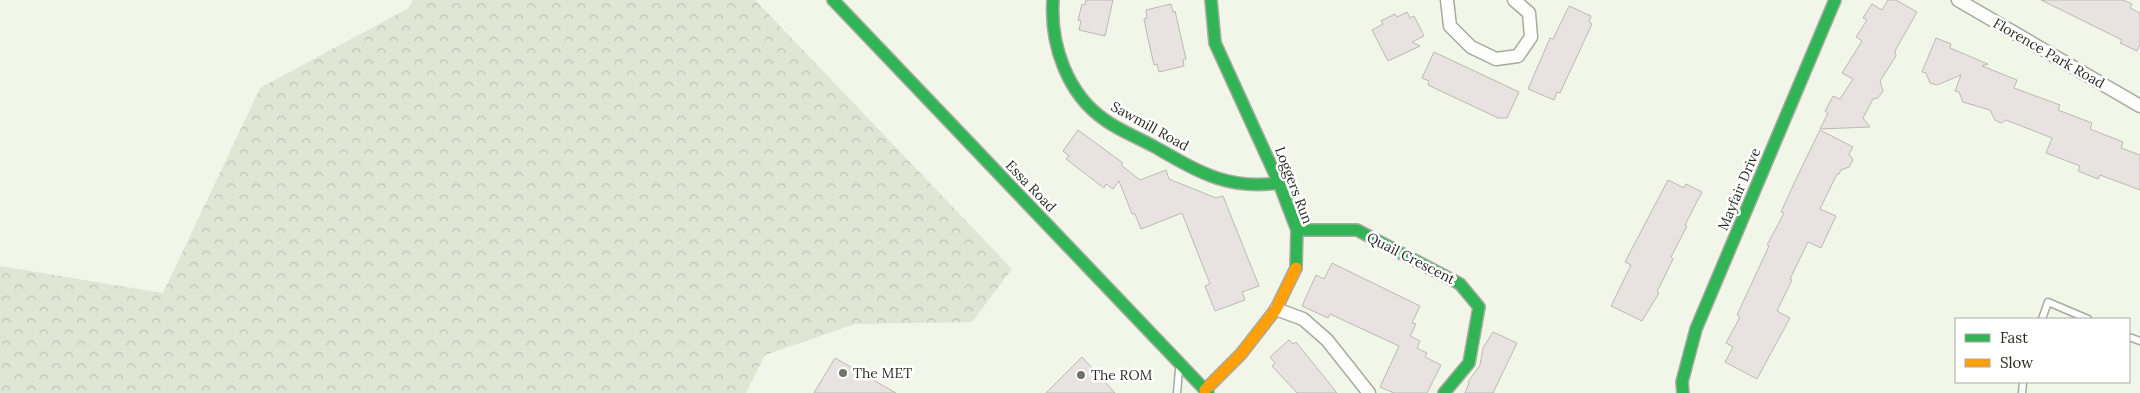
<svg xmlns="http://www.w3.org/2000/svg" width="2140" height="393" font-family="Lora,serif">
<style>
.forest{fill:url(#forest-crowns)}
.building{fill:#e8e3e0;stroke:#bcb9b5}
.lines{fill:none;stroke-linecap:round;stroke-linejoin:round}
.lane-casing{stroke:#a7ab9f;stroke-width:9}
.street-casing{stroke:#a7ab9f;stroke-width:15}
.fast-casing{stroke:#a7ab9f;stroke-width:14}
.slow-casing{stroke:#a7ab9f;stroke-width:14}
.lane{stroke:#fdfefc;stroke-width:6}
.street{stroke:#fdfefc;stroke-width:12}
.fast{stroke:#30b455;stroke-width:11}
.slow{stroke:#ff9f0a;stroke-width:11}
.poi-dot{fill:#707368;stroke:#fff;stroke-width:2}
.labels{text-anchor:middle;stroke-width:5;stroke-linejoin:round;paint-order:stroke}
.street-label{font-size:14px;fill:#2a2d23;stroke:#fff}
.poi-label{font-size:14px;fill:#2a2d23;stroke:#fff;text-anchor:start}
</style>
<defs>
<pattern id="forest-crowns" width="20" height="18" patternUnits="userSpaceOnUse" patternTransform="scale(1.25)"><rect width="20" height="18" fill="#e0e5d4"/><path d="M2 6a3 3 0 1 1 6 0M12 15a3 3 0 1 1 6 0" fill="none" stroke="#c0c5b6"/></pattern>
</defs>
<rect width="100%" height="100%" fill="#f2f6e8"/>
<!-- forest -->
<path class="forest" d="M413,0h342l257,269 -40,53 -117,2 -90,31 -19,38h-746v-127l163,27 97,-205 149,-80z"/>
<!-- building -->
<g class="building">
<path d="M1086,0h27l-8,36 -26,-6 2,-9 -3,-1 4,-16 3,1z"/>
<path d="M1888,0h8l21,12 -22,39 1,5 -16,25 3,10 -5,7 -5,1 -10,19 7,9 -50,2 8,-16 -3,-2 8,-15 7,3 13,-20 -11,-6 20,-32 -6,-4 11,-17 -4,-2 9,-14 10,6z"/>
<path d="M2041,0h82l9,4 -2,4 10,5v31l-3,7 -17,-8 2,-3z"/>
<path d="M1171,4l2,8 2,-1 11,48 -3,1 1,6 -25,6 -2,-8 -3,1 -7,-31 -3,-15 3,-1 -1,-8z"/>
<path d="M1569,6l22,10 -2,6 3,2 -32,69 -3,-1 -3,8 -26,-11 22,-51 3,1z"/>
<path d="M1407,12l3,6 4,-2 10,20 -12,6 8,4 -32,15 -16,-31 11,-6 -2,-3 14,-7 2,3z"/>
<path d="M1936,38l15,6 -1,4 38,16 -6,2 35,14 -3,8 46,17 -2,5 34,13 -2,6 33,13 -2,6 19,7v35l-40,-15 -2,4 -20,-8 2,-5 -34,-13 6,-15 -46,-18 -5,3 -6,-3 -5,-10 -27,-8 -4,-10 -4,-1 6,-16 -24,10 -7,-2 -4,-10 -4,-1z"/>
<path d="M1434,52l85,40 -12,26h-9l-70,-33 1,-4 -7,-3z"/>
<path d="M1078,130l45,33 -2,2 19,15 26,-10 3,9 47,19 7,-2 36,90 -17,6 3,8 -30,11 -10,-25 5,-2 -28,-71 -41,16 -6,-15h-3l-13,-33 -6,8 -7,-5 -2,4 -38,-29 3,-3 -6,-5z"/>
<path d="M1820,130l33,17 -4,7 4,6 -4,7 -8,3 -2,4h-2l-17,35 16,7 -15,32 -13,-6 -18,37 2,1 -15,31 13,7 -33,61 -32,-17 8,-15 -7,-4 14,-26 -3,-2 32,-69 -2,-1 17,-32 -3,-1 16,-35z"/>
<path d="M1668,180l16,8 2,-4 16,8 -17,33 2,1 -16,31 2,2 -16,33 2,1 -17,28 -31,-15 20,-41 -6,-3z"/>
<path d="M1332,263l88,43 -8,17 4,1 -6,12 10,5 -3,7 10,5 -2,4 16,8 -14,28h-33l-14,-6 19,-41 -69,-32 -2,4 -26,-12 14,-31 8,4z"/>
<path d="M1493,332l24,11 -24,50h-28l4,-10 -1,-1 12,-17 3,-17z"/>
<path d="M1289,340l4,4 3,-2 41,51h-40l-25,-27 3,-3 -5,-6z"/>
<path d="M1082,357l33,36h-69z"/>
<path d="M835,358l61,35h-82z"/>
</g>
<g class="lines">
<defs>
<g id="lane">
<path d="M2042,319l6,-17 40,17"/>
<path d="M2129,337l11,4"/>
<path d="M1177,393l2,-23"/>
<path d="M2022,393l1,-11"/>
</g>
<g id="street">
<path d="M1447,0l3,26 21,21 25,12 22,-3 13,-19 -2,-24 -15,-13"/>
<path d="M1958,0l182,106"/>
<path d="M1276,309l27,10 24,21 42,53"/>
</g>
<g id="fast">
<path d="M833,0l375,393"/>
<path d="M1053,0c-3,44 14,94 52,120 15,11 34,18 50,27 44,25 72,43 124,36"/>
<path d="M1211,0l4,43 64,140 18,47 -1,38"/>
<path d="M1297,230h60l103,54 19,23 -10,56 -25,30"/>
<path d="M1683,393l-1,-11 14,-53 139,-329"/>
</g>
<path id="slow" d="M1205,390l36,-36 35,-45 20,-41"/>
</defs>
<!-- lane casing -->
<use href="#lane" class="lane-casing"/>
<!-- street casing -->
<use href="#street" class="street-casing"/>
<!-- fast casing -->
<use href="#fast" class="fast-casing"/>
<!-- slow casing -->
<use href="#slow" class="slow-casing"/>
<!-- lane -->
<use href="#lane" class="lane"/>
<!-- street -->
<use href="#street" class="street"/>
<!-- fast -->
<use href="#fast" class="fast"/>
<!-- slow -->
<use href="#slow" class="slow"/>
</g>
<!-- markers -->
<g class="poi-dot">
<circle cx="843" cy="373" r="5"/>
<circle cx="1081" cy="375" r="5"/>
</g>
<g class="labels">
<!-- street labels -->
<g class="street-label">
<text transform="translate(2049 53) rotate(30)" y="5">Florence Park Road</text>
<text transform="translate(1150 126) rotate(29)" y="5">Sawmill Road</text>
<text transform="translate(1294 185) rotate(69)" y="5">Loggers Run</text>
<text transform="translate(1031 186) rotate(46)" y="5">Essa Road</text>
<text transform="translate(1739 189) rotate(-67)" y="5">Mayfair Drive</text>
<text transform="translate(1411 258) rotate(27)" y="5">Quail Crescent</text>
</g>
<!-- poi labels -->
<g class="poi-label">
<text x="853" y="378">The MET</text>
<text x="1091" y="380">The ROM</text>
</g>
</g>
<!-- legend -->
<rect x="1955" y="318" width="175" height="65" fill="#ffffff" stroke="#aaaba7"/>
<rect x="1965" y="334" width="25" height="8" fill="#30b455" stroke="#aaaba7"/>
<text x="2000" y="343" font-size="15" fill="#2a2d23">Fast</text>
<rect x="1965" y="359" width="25" height="8" fill="#ff9f0a" stroke="#aaaba7"/>
<text x="2000" y="368" font-size="15" fill="#2a2d23">Slow</text>
</svg>
